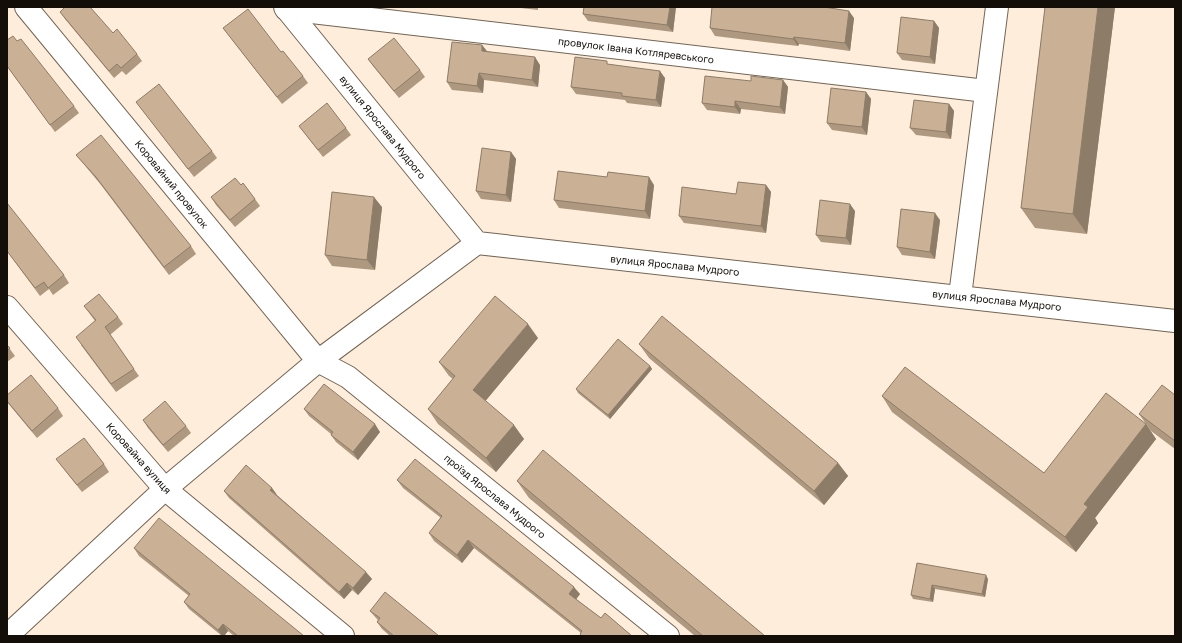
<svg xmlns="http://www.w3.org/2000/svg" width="1182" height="643" font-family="'Golos Text',sans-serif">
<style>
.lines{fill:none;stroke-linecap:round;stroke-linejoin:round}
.minor-casing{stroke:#736454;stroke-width:24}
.minor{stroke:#fff;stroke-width:22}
.wall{fill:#ae9880}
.shaded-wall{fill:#8d7c68}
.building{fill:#cab195;stroke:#8d7c68}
.labels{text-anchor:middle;stroke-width:3.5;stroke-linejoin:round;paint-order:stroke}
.street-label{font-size:10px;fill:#130e08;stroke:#fff}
</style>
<rect width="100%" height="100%" fill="#fdedda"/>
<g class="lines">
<defs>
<g id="minor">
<path d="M26,7l292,354 30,16 320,259"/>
<path d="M285,7l192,236 698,78"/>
<path d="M286,9l700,82"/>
<path d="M960,296l37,-289"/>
<path d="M7,307l158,182 178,147"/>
<path d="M7,636l158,-147 153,-128 159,-118"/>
</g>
</defs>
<!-- minor casing -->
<use href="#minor" class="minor-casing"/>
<!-- minor -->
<use href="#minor" class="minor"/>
</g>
<!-- wall -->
<g class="wall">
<path d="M512,7h26v3z"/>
<path d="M584,7h92l-3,25 -85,-11 -5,-7z"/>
<path d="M1045,7h70l-28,227 -52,-6 -14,-20z"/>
<path d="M60,12l53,21 24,21 5,7 -16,14 -4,-4 -8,7 -49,-59z"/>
<path d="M854,18l-4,33 -51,-7 -1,2 -83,-10 -5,-8z"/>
<path d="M934,21l5,7 -4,36 -33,-4 -5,-7z"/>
<path d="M223,28l58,24 22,24 5,7 -26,21z"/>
<path d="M17,41l57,65 5,7 -24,19 -48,-66z"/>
<path d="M482,45l5,6 53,14 -2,22 -54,-7 -1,13 -31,-3 -5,-8z"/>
<path d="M368,59l52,11 5,7 -26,21 -26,-32z"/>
<path d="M610,64l55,14 -4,29 -34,-4 -2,-3 -49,-6 -5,-7z"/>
<path d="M783,80l5,7 -3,27 -44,-5 -1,5 -33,-4 -5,-7 49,-22z"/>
<path d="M866,92l5,7 -4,36 -35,-5 -5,-7z"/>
<path d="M136,102l76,49 5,7 -23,19z"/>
<path d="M949,104l5,7 -3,28 -35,-4 -6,-7z"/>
<path d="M299,126l47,2 5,7 -28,22z"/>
<path d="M511,152l5,7 -5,43 -30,-3 -5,-8z"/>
<path d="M76,155l115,91 5,8 -27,21 -68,-90 -19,-23z"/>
<path d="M241,185l14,14 5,7 -25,21 -19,-22 -5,-8z"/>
<path d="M654,185l-4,34 -91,-11 -5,-8z"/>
<path d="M766,185l5,7 -5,41 -82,-10 -5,-7 57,-22z"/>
<path d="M382,207l-7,63 -43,-4 -7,-11z"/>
<path d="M855,211l-4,34 -30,-3 -5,-7z"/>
<path d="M940,220l-5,39 -33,-4 -5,-8z"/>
<path d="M7,251l57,24 5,8 -16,12 -4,-6 -9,7z"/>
<path d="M84,306l34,11 5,7 -13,11 29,41 -23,16 -35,-47 14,-24z"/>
<path d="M538,338l-53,63 39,38 -28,33 -58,-48 -10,-15 25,-30 -4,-3 -10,-14z"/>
<path d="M639,344l199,119 10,13 -24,29 -175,-147z"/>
<path d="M7,345l8,11 -8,6z"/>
<path d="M650,366l2,3 -42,50 -32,-26 -2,-4z"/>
<path d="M7,395l51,13 5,8 -26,22 -30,-36z"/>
<path d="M1175,395v54l-24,-18 -12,-17z"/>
<path d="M882,396l162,77 102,-49 10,15 -61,79 3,5 -22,29 -184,-140z"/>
<path d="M304,409l76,23 -22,28 -22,-18 -5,-7v-1l-22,-18z"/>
<path d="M143,420l43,6 5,7 -23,19 -20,-24z"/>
<path d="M56,459l48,5 5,8 -27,20z"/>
<path d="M397,480l183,114 -4,5 25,19 4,-5 27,23h-51l-1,-2 1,-1 -107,-85 -12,15 -28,-22 -5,-8 12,-15 -38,-30z"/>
<path d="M517,481l248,155h-70l-166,-138z"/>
<path d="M272,488l5,7 95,84 -14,16 -6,-5 -8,9 -115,-101 -5,-7z"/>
<path d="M134,548l170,88h-70l-6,-5 -4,5h-2l-33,-27 -5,-7 5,-6 -50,-40z"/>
<path d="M917,563l71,16 -3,18 -50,-8 -2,13 -20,-3 -2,-4z"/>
<path d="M370,611l69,25h-49l-8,-7 -5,-7 1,-2 -2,-2z"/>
</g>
<!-- shaded-wall -->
<g class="shaded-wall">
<path d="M670,7h6l-3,25 -6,-7z"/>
<path d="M1098,7h17l-28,227 -14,-20z"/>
<path d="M849,11l5,7 -4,33 -5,-8z"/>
<path d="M934,21l5,7 -4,36 -5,-7z"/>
<path d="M794,37l5,7 -1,2 -5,-7z"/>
<path d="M482,45l6,8 -6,-2z"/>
<path d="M535,57l5,8 -2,22 -6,-7z"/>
<path d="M660,71l5,7 -4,29 -5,-7z"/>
<path d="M479,73l5,7 -1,13 -6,-7z"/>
<path d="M783,80l5,7 -3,27 -5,-7z"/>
<path d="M866,92l5,7 -4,36 -5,-8z"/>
<path d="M735,101l6,8 -1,5 -5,-7z"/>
<path d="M949,104l5,7 -3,28 -5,-7z"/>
<path d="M511,152l5,7 -5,43 -5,-7z"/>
<path d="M649,177l5,8 -4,34 -5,-8z"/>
<path d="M766,185l5,7 -5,41 -5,-7z"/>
<path d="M374,197l8,10 -7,63 -8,-10z"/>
<path d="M850,204l5,7 -4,34 -5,-7z"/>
<path d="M935,213l5,7 -5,39 -5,-7z"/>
<path d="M528,324l10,14 -55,66 -10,-14z"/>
<path d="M650,366l2,3 -42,50 -2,-4z"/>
<path d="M375,424l5,8 -22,28 -5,-8z"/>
<path d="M1146,424l10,15 -61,79 3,5 -22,29 -11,-15 19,-33z"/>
<path d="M514,425l10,14 -28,33 -10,-14z"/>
<path d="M838,463l10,13 -24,29 -10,-14z"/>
<path d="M272,488l5,7 -7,-5z"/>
<path d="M468,540l6,8 -12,15 -5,-8z"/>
<path d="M366,572l6,7 -14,16 -5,-7z"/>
<path d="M986,575l2,4 -3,18 -3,-3z"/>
<path d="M347,583l5,7 -8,9 -5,-7z"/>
<path d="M932,585l3,4 -2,13 -3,-3z"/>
<path d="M574,587l6,7 -6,8 -5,-8z"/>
<path d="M223,624l5,7 -4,5h-2l-4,-6z"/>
</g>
<!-- building -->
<g class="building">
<path d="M65,7h25l23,26 4,-4 20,25 -16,14 -4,-4 -8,7 -49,-59z"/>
<path d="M584,7h86l-3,18 -84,-11z"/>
<path d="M712,7h112l25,4 -4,32 -51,-6 -1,2 -83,-11z"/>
<path d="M1045,7h53l-25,207 -52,-6z"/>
<path d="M248,9l33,43 2,-1 20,25 -26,21 -54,-69z"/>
<path d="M901,17l33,4 -4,36 -33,-4z"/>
<path d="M13,36l4,5 4,-2 53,67 -24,19 -43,-59v-26z"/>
<path d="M394,38l26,32 -26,21 -26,-32z"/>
<path d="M452,42l30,3v6l53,6 -3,23 -53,-7 -2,13 -30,-4z"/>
<path d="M575,57l32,4v3l53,7 -4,29 -34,-4v-3l-51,-6z"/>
<path d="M705,76l46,5v-5l32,4 -3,27 -45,-6v6l-33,-4z"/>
<path d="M159,84l53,67 -24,18 -52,-67z"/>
<path d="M831,88l35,4 -4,35 -35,-4z"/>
<path d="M914,100l35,4 -3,28 -36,-4z"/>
<path d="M327,103l19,25 -28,22 -19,-24z"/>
<path d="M101,135l90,111 -27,21 -68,-90 -20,-22z"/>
<path d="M482,148l29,4 -5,43 -30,-4z"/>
<path d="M558,171l49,6 1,-5 41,5 -4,34 -91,-11z"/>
<path d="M235,178l6,7 2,-2 12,16 -25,21 -19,-23z"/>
<path d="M738,182l28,3 -5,41 -82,-10 3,-29 54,7z"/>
<path d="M332,192l42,5 -7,63 -42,-5z"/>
<path d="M820,200l30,4 -4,34 -30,-3z"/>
<path d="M7,203l57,72 -16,13 -4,-6 -9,6 -28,-37z"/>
<path d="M901,209l34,4 -5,39 -33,-5z"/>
<path d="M99,294l19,23 -13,10 29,42 -23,15 -35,-47 20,-17 -12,-14z"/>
<path d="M495,296l33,28 -55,66 41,35 -28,33 -58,-49 27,-33 -16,-14z"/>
<path d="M662,316l176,147 -24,28 -175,-147z"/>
<path d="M618,339l32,27 -42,49 -32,-26z"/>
<path d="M7,345l3,3 -3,3z"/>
<path d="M905,367l139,106 62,-80 40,31 -62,80 4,3 -23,30 -183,-141z"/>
<path d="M31,375l27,33 -26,23 -25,-30v-6z"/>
<path d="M324,384l51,40 -22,28 -22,-17 2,-3 -29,-23z"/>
<path d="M1162,385l13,10v46l-36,-27z"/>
<path d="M165,401l21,25 -23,19 -20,-25z"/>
<path d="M84,438l20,26 -27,21 -21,-26z"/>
<path d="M543,450l222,186h-62l-186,-155z"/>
<path d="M415,459l159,128 -5,7 32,24 4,-5 27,23h-50l-2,-2 2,-3 -114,-91 -11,15 -28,-22 13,-17 -45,-36z"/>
<path d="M246,465l26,23 -2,2 96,82 -13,16 -6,-5 -8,9 -115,-101z"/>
<path d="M159,518l145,118h-66l-15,-12 -5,6 -34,-28 6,-8 -56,-46z"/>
<path d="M917,563l69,12 -4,19 -50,-9 -2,14 -19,-4z"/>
<path d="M385,592l54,44h-45l-17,-14 3,-4 -10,-7z"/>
</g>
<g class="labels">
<!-- street labels -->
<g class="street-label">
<text transform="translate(636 50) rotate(7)" y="4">провулок Івана Котляревського</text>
<text transform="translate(383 127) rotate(51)" y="4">вулиця Ярослава Мудрого</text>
<text transform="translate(172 184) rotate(51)" y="4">Коровайний провулок</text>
<text transform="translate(675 265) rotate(6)" y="4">вулиця Ярослава Мудрого</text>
<text transform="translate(997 300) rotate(6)" y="4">вулиця Ярослава Мудрого</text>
<text transform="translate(139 458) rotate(48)" y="4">Коровайна вулиця</text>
<text transform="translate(495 496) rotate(39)" y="4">проїзд Ярослава Мудрого</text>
</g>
</g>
<!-- border -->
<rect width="1182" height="643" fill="none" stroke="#130e08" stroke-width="16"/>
</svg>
